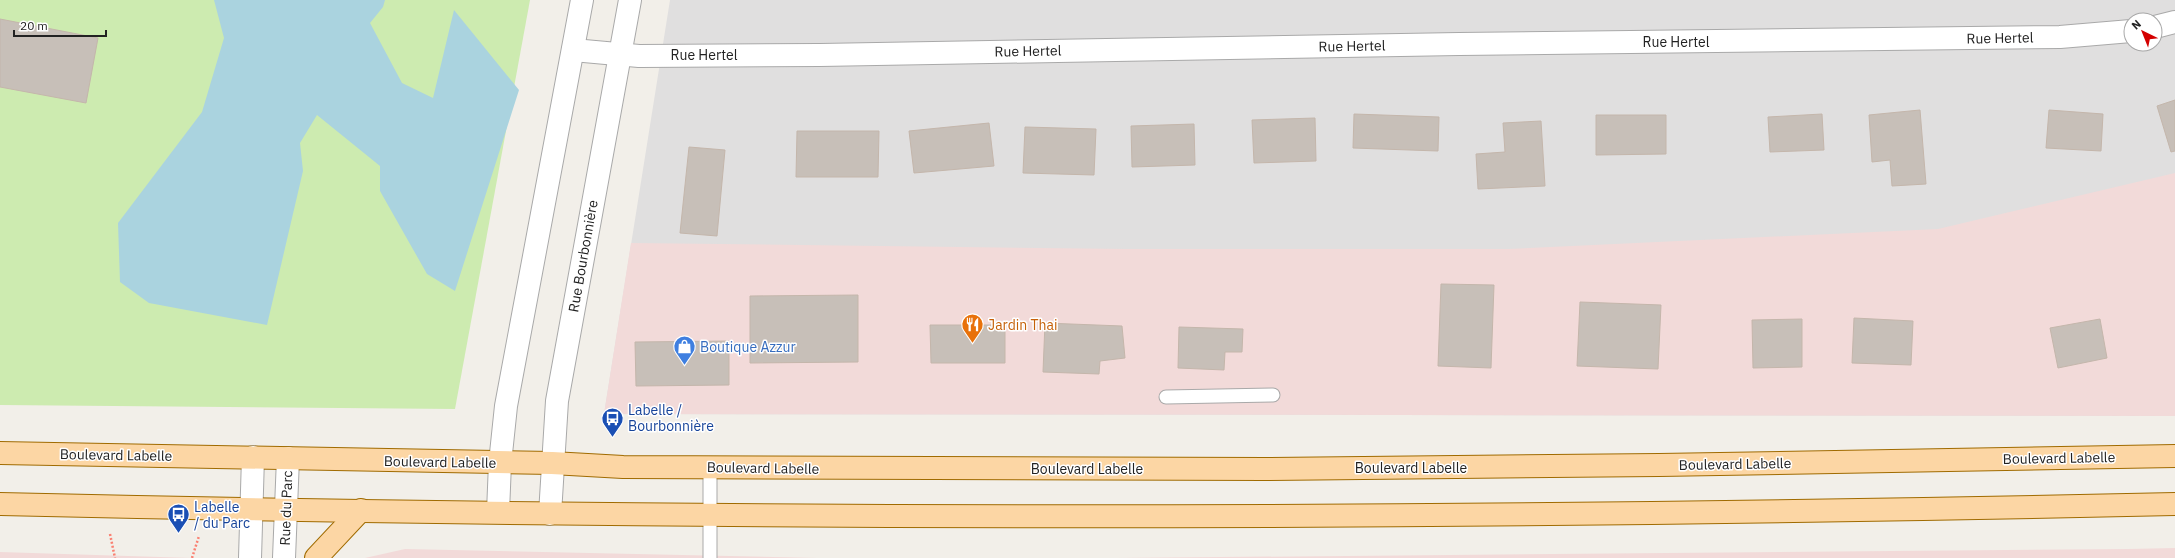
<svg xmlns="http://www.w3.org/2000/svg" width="2175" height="558" font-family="'IBM Plex Sans',sans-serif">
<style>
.residential{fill:#e0dfdf;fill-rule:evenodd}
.commercial{fill:#f2dad9}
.grass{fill:#cdebb0}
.water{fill:#aad3df}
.building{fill:#c7bfb8;stroke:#c4b6ab}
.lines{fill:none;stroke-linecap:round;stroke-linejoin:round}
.service-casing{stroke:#a9a9a9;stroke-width:15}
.minor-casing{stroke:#a9a9a9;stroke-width:24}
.primary-casing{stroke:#a06b00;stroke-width:24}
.path{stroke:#fa8072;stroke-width:2.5;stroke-dasharray:2 2;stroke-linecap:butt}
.service{stroke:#fff;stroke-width:13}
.minor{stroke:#fff;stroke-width:22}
.primary{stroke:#fcd6a4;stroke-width:22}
.labels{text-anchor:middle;stroke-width:3;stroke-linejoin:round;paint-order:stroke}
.street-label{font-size:14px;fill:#222;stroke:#fff}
.food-label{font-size:14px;fill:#c56008;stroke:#fff;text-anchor:start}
.shop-label{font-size:14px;fill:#366cbe;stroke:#fff;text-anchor:start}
.transit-label{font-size:14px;fill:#164399;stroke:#fff;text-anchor:start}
</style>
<rect width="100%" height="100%" fill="#f2efe9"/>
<!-- residential -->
<path class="residential" d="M670,0h1505v416l-1571,-2zM2131,20h24v24h-24z"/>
<!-- commercial -->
<g class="commercial">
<path d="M2175,173v243l-1571,-2 27,-171 494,6h384l429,-20z"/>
<path d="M2175,548v10h-1059l1012,-9z"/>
<path d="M405,549l412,9h-452z"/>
<path d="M0,552l192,6h-192z"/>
</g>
<!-- grass -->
<path class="grass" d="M0,0h530l-75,409 -455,-4z"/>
<!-- water -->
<path class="water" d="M214,0h171l-2,7 -13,16 32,60 31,15 21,-88 65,80 -64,201 -28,-17 -47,-83v-25l-63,-51 -17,28 3,28 -36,154 -118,-22 -29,-21 -2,-59 84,-111 22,-74z"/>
<!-- building -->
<g class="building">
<path d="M0,19l98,19 -12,65 -86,-16z"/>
<path d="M2175,100v51l-4,1 -14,-46z"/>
<path d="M1920,110l6,74 -34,2 -2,-26 -18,2 -3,-47z"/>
<path d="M2049,110l54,4 -2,37 -55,-3z"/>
<path d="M1354,114l85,3 -1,34 -85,-3z"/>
<path d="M1822,114l2,36 -54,2 -2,-35z"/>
<path d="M1596,115h70v39l-70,1z"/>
<path d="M1315,118l1,43 -62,2 -2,-43z"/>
<path d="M1541,121l4,65 -67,3 -2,-35 29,-2 -2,-29z"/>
<path d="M989,123l5,43 -80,7 -5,-42z"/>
<path d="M1194,124l1,41 -63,2 -1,-41z"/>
<path d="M1025,127l71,2 -2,46 -71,-2z"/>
<path d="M797,131h82l-1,46h-82z"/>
<path d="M689,147l36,3 -8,86 -37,-3z"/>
<path d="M1441,284l53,1 -3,83 -53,-2z"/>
<path d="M858,295v67l-108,1v-67z"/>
<path d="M1580,302l81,3 -3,64 -81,-3z"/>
<path d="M1854,318l59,3 -2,44 -59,-2z"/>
<path d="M1802,319v48l-49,1 -1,-48z"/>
<path d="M2100,319l7,39 -49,10 -8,-40z"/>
<path d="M1045,323l77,3 3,32 -25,3 -1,13 -56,-2z"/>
<path d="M930,325h75v38h-74z"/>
<path d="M1179,327l64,2 -1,23h-17l-1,18 -46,-2z"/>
<path d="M729,341v44l-93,1 -1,-44z"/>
</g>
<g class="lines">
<defs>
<g id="service">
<path d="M1166,397l107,-2"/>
<path d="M710,558v-90"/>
</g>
<g id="minor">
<path d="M2155,27l20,-5"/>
<path d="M573,50l66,6 181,-1 639,-11 601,-7 71,-6"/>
<path d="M498,512l2,-49 6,-57 76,-406"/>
<path d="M550,514l7,-113 73,-401"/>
<path d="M250,558l3,-101"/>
<path d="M284,558l4,-100"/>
</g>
<g id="primary">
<path d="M0,453l552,10 71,4 643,2 393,-4 516,-9"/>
<path d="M0,504c725,17 1450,16 2175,0"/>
<path d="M316,558l45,-48"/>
</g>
</defs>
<!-- service casing -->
<use href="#service" class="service-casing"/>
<!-- minor casing -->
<use href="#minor" class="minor-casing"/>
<!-- primary casing -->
<use href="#primary" class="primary-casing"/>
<!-- path -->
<g class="path">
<path d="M110,534l5,24"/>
<path d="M192,558l7,-22"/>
</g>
<!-- service -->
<use href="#service" class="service"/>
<!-- minor -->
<use href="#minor" class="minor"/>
<!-- primary -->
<use href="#primary" class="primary"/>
</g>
<!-- icons -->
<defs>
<symbol id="restaurant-pin" viewBox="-11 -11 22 30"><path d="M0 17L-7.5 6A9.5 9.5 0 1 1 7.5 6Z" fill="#e8710a" stroke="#fff"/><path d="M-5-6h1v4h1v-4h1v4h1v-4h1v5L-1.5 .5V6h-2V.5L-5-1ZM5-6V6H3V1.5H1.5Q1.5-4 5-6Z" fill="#fff"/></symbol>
<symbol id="shop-pin" viewBox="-11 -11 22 30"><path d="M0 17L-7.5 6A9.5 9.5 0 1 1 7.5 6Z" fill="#3f7fe0" stroke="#fff"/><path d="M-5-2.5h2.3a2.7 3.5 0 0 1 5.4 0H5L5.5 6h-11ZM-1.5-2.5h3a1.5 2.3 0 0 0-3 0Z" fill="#fff"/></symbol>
<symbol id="bus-pin" viewBox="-11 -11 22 30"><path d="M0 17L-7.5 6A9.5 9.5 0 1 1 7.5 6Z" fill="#1a4fb4" stroke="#fff"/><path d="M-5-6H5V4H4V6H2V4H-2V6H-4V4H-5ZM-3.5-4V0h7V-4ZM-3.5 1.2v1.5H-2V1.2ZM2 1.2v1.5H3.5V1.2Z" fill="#fff"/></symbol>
</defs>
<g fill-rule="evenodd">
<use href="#restaurant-pin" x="960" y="312" width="25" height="34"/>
<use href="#shop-pin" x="672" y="334" width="25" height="34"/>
<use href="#bus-pin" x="600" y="406" width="25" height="34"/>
<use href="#bus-pin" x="166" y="502" width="25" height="34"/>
</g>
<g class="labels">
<!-- street labels -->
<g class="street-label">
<text transform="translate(2000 38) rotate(-1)" y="5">Rue Hertel</text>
<text x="1676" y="47">Rue Hertel</text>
<text transform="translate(1352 46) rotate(-1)" y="5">Rue Hertel</text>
<text transform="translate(1028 51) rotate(-1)" y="5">Rue Hertel</text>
<text x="704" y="60">Rue Hertel</text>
<text transform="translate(583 256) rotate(-80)" y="5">Rue Bourbonnière</text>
<text transform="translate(116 455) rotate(1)" y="5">Boulevard Labelle</text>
<text transform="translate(2059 458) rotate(-1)" y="5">Boulevard Labelle</text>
<text transform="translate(440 462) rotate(1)" y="5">Boulevard Labelle</text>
<text transform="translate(1735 464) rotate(-1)" y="5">Boulevard Labelle</text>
<text transform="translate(763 468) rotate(1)" y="5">Boulevard Labelle</text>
<text x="1411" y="473">Boulevard Labelle</text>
<text x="1087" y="474">Boulevard Labelle</text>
<text transform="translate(286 508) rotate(-88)" y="5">Rue du Parc</text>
</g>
<!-- food labels -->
<g class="food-label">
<text x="988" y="330">Jardin Thai</text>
</g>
<!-- shop labels -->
<g class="shop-label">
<text x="700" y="352">Boutique Azzur</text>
</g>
<!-- transit labels -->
<g class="transit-label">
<text x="628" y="415">Labelle /<tspan x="628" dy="16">Bourbonnière</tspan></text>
<text x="194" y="512">Labelle<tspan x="194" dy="16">/ du Parc</tspan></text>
</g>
</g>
<!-- north arrow -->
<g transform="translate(2143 32) rotate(317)"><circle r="19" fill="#ffffff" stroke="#a7a7a7"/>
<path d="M0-3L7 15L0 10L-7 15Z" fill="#d40000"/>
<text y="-6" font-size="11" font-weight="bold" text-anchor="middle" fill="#222222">N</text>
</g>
<!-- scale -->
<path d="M14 30v6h92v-6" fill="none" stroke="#222222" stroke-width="2"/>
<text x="20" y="30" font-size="12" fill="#222222" stroke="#ffffff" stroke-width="3" paint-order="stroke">20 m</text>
</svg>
